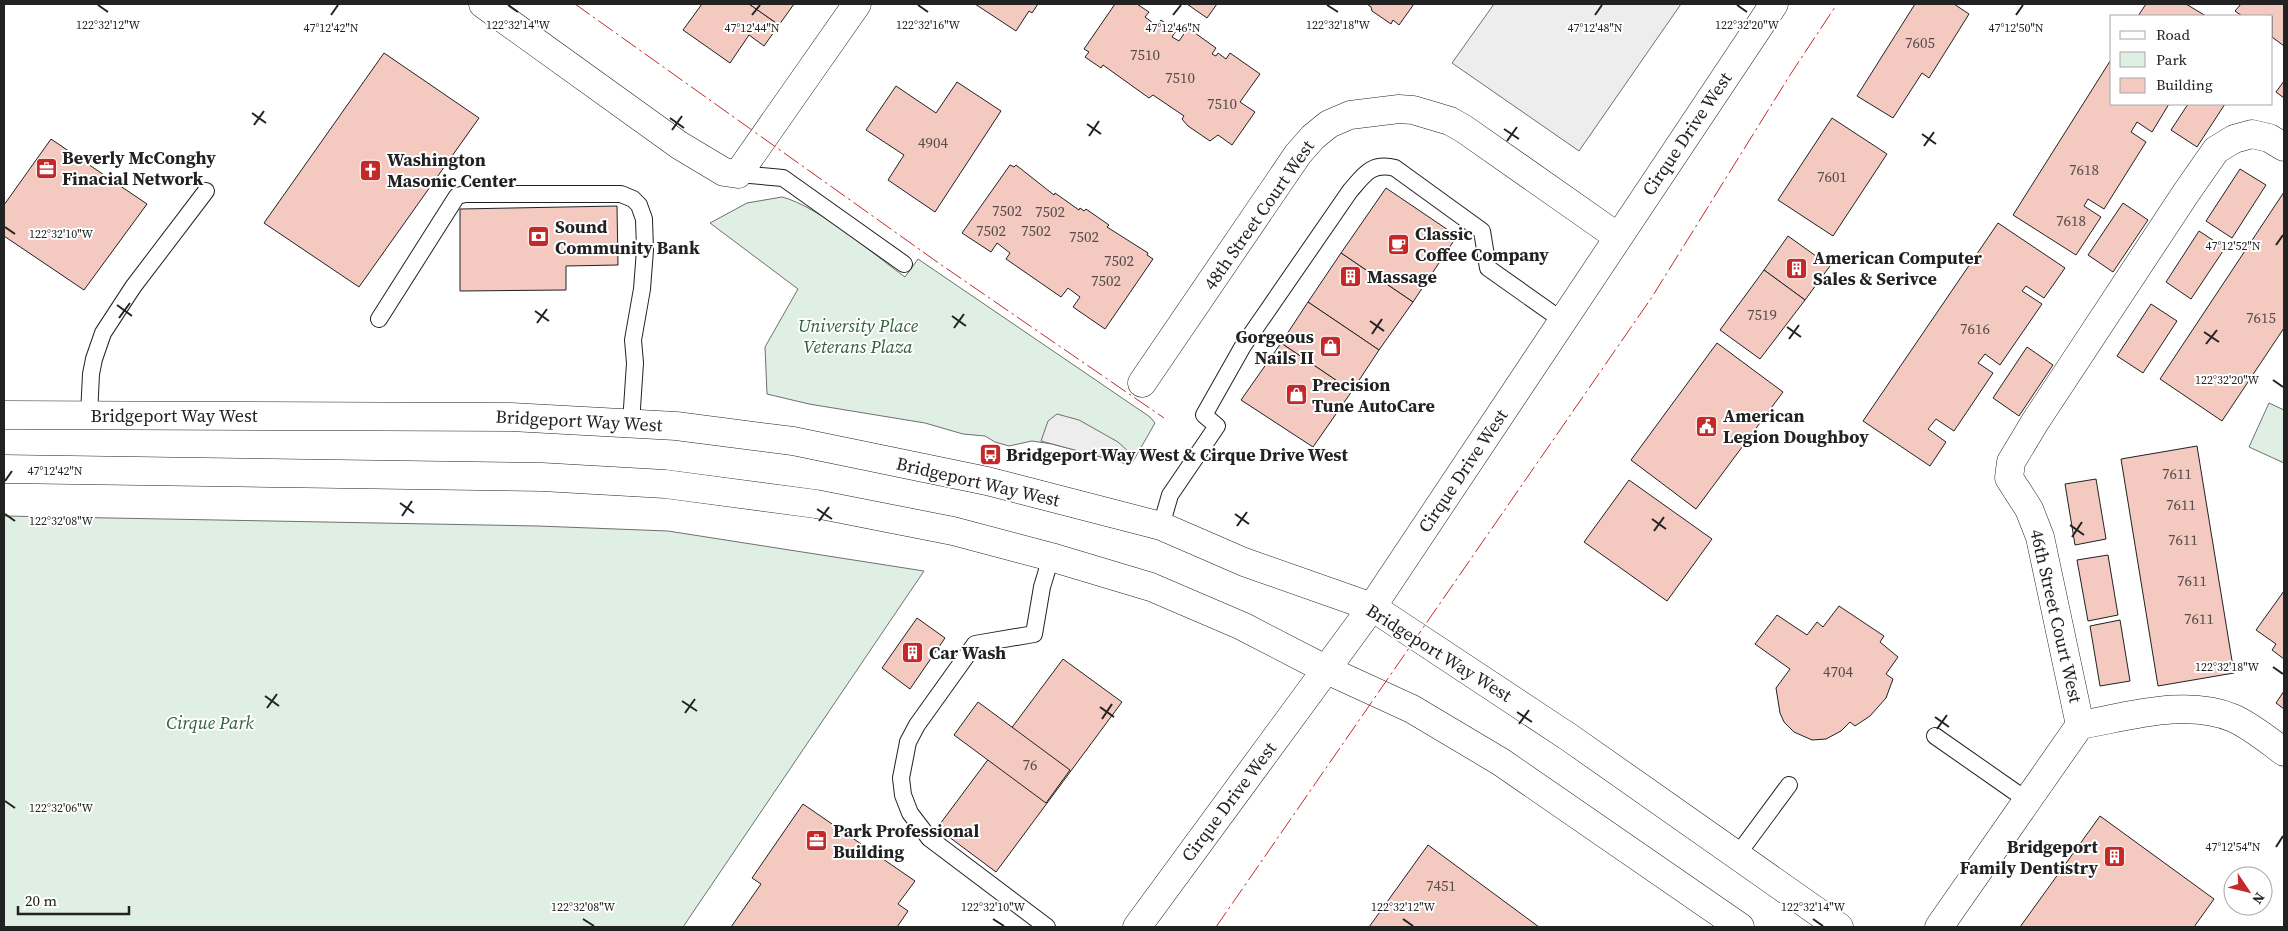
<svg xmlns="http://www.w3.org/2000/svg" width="2288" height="931" font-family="'Source Serif 4',serif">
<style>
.green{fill:#e0efe3;stroke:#6f6f6f}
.parking{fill:#ededed;stroke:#6f6f6f}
.building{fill:#f3c9c0;stroke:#222}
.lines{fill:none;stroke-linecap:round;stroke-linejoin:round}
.service-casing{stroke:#222;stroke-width:18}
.minor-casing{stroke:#222;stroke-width:29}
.tertiary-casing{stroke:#222;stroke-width:29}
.secondary-casing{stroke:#222;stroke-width:29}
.primary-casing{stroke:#222;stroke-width:29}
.service{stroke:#fff;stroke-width:16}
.minor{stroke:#fff;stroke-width:28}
.tertiary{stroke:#fff;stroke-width:28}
.secondary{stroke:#fff;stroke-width:28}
.primary{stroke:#fff;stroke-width:28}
.power{stroke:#c62828;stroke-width:1;stroke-dasharray:18 4 2.5 4;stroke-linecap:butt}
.ticks{fill:none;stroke:#222;stroke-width:2}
.labels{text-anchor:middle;stroke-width:4;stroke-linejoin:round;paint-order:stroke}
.number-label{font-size:15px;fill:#564c4a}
.street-label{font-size:18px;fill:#222;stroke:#fff}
.poi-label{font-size:18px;font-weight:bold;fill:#222;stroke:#fff;text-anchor:start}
.park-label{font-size:18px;font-style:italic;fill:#2f5e38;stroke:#fff}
.ticks-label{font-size:12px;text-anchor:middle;fill:#222;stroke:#fff;stroke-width:4;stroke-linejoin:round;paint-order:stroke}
</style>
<rect width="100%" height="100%" fill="#fff"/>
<!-- green -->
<g class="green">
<path d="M782,197c36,9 91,57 123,80l13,-18 232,158 5,6 -24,42 -79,-21 -20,-3 -23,5 -14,-4 -10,-6 -22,-2 -38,-11 -116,-19 -42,-10 -2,-47 33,-58 -88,-66 37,-20z"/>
<path d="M2269,403l15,7v53l-35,-16z"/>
<path d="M4,516l534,10 130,5 256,40 -241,356h-679z"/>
</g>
<!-- parking -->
<g class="parking">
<path d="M1494,4h187l-102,147 -127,-88z"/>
<path d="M1057,414l22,6 39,22 12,11 1,12 -90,-24 7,-20z"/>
</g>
<!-- building -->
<g class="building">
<path d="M702,4h47l30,21 -15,21 -15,-11 -19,28 -47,-33z"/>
<path d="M749,4h45l-15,21z"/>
<path d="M975,4h63l-6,9 -3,-2 -13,20z"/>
<path d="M1115,4h22l12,8 -4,5 12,9 4,-6 15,11 -4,6 7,4 9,-13 28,20 -4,6 4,2 2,-3 8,6 4,-6 30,21 -20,28 15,10 -23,33 -14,-10 -8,6 -22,-15 -6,-7 2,-3 -31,-21 -4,3 -46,-33 -2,3 -16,-11 4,-5 -5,-3z"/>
<path d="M1187,4h30l-10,14z"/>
<path d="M1367,4h47l-15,21 -6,-5 -2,4 -19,-13 -1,-4z"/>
<path d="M1915,4h39l15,10 -40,64 -7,-5 -29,45 -36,-22z"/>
<path d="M2146,4h40l20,12h-68z"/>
<path d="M2241,4h43v42l-12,-9v-21h-30l-7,-5z"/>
<path d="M384,53l95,65 -120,169 -95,-64z"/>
<path d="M2112,58v46h57l-17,28 -15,-10 -6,10 15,10 -42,67 -16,-10 -4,7 17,11 -25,38 -63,-40z"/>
<path d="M2284,81v17l-8,-6z"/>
<path d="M957,82l44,29 -66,101 -47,-32 16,-25 -38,-25 30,-44 40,27z"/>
<path d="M2188,104h37l-28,43 -26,-17z"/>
<path d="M1832,118l55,36 -54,82 -55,-36z"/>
<path d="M51,139l96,65 -63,86 -80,-54v-31z"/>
<path d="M1010,165l4,2 2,-2 38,30 1,-2 24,17 1,-2 4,3 2,-2 23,16 -2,2 41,26 -1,2 6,4 -48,70 -32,-22 7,-10 -12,-9 -7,9 -55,-38 4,-6 -13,-10 -6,9 -29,-19z"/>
<path d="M2240,169l26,16 -34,53 -26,-17z"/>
<path d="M1386,188l71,48 -44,66 -72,-49z"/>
<path d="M2284,192v136l-62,93 -62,-42z"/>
<path d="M2123,203l25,17 -35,52 -25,-17z"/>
<path d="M617,206l1,59 -52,1v24l-106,1v-82z"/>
<path d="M1998,223l67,45 -21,30 -18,-12 -4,5 20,13 -42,61 -15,-11 -7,9 15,10 -39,58 -18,-12 -8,10 18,13 -16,24 -67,-45z"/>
<path d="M2199,231l26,17 -34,51 -25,-17z"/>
<path d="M1788,236l42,30 -25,34 -41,-30z"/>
<path d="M1341,253l72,49 -34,48 -71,-48z"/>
<path d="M1764,270l41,30 -45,59 -40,-29z"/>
<path d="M1308,302l71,48 -27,41 -71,-48z"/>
<path d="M2151,304l26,17 -34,52 -26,-17z"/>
<path d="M1281,343l71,48 -39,56 -72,-47z"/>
<path d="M1717,343l66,49 -87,117 -65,-49z"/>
<path d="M2027,347l26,18 -34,51 -26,-18z"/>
<path d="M2197,446l37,227 -76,13 -37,-227z"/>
<path d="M2096,479l10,60 -31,6 -10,-61z"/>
<path d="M1629,480l83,59 -45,62 -83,-59z"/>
<path d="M2108,555l10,60 -30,6 -11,-61z"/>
<path d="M2284,591v68l-12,-9 4,-6 -20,-14z"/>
<path d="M1839,606l45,30 -4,6 18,15 -12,17 7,5 -7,19 -16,18 -15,10 -5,-4 -9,9 -15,8 -14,1 -18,-8 -10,-10 -4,-9 -4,-25 14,-19 -35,-25 22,-29 30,20 10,-13 6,5z"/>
<path d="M917,618l28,20 -35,51 -28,-21z"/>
<path d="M2120,620l10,61 -30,5 -10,-60z"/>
<path d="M1063,659l59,43 -126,170 -59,-44z"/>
<path d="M2284,691v18l-8,-6z"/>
<path d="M978,702l92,68 -24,33 -92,-68z"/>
<path d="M803,804l112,77 -17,23 10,7 -11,16h-166l30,-43 -9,-6z"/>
<path d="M2100,816l114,83 -20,28h-174z"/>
<path d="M1428,845l111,82h-170z"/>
</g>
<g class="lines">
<defs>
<g id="service">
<path d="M738,174l45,4 121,86"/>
<path d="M379,319l78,-123 8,-2h156l12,5 6,6 5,14 1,31 -3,39 -9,51 2,23 -4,60"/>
<path d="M89,415l2,-41 3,-15 9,-26 30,-46 73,-96"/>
<path d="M1161,526l9,-31 47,-69 -13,-11 39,-69 107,-155c14,-16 21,-29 45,-23l87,63 6,37 75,53"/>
<path d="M1935,736l93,65"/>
<path d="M1738,854l51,-69"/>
<path d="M1047,927l-118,-89 -19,-25 -7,-18 -2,-17 7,-36 9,-17 58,-81 59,-10 8,-47 9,-30"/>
</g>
<g id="minor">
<path d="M483,4l196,141 45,27 14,2 119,-170"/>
<path d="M1142,383l156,-229 15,-17 16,-13 21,-9 49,-6 14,1 37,11 14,8 154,108"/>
<path d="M2080,725c47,-8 107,-27 153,-7 18,8 35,22 51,34"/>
<path d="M1939,927l141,-202 -40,-188 -11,-28 -20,-31 2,-16 24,-40 151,-229 30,-43 18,-11 18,-5 17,4 15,9"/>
</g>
<path id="tertiary" d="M1372,607l402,-603"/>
<path id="secondary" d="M1137,927l235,-320"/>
<g id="primary">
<path d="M4,415l507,2 165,9 117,15 194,40 174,45 83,36 128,45 198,131 269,189"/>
<path d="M4,469l538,8 123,7 151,20 137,27 98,26 100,30 91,39 85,44 85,39 89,53 239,165"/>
</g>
</defs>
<!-- service casing -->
<use href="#service" class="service-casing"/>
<!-- minor casing -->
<use href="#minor" class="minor-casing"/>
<!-- tertiary casing -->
<use href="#tertiary" class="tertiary-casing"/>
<!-- secondary casing -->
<use href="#secondary" class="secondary-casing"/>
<!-- primary casing -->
<use href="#primary" class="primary-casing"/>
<!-- service -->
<use href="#service" class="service"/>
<!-- minor -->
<use href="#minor" class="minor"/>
<!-- tertiary -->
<use href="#tertiary" class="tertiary"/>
<!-- secondary -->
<use href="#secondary" class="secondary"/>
<!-- primary -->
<use href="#primary" class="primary"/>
<!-- power -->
<g class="power">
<path d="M575,4l365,260 224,154"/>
<path d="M1216,927l436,-630 138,-222 47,-71"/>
</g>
</g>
<!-- ticks -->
<path class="ticks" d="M98,5l10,7M508,5l10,7M918,5l10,7M1327,5l11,7M1737,5l10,7M331,15l7,-10M752,15l8,-10M1173,15l8,-10M1595,15l7,-10M2016,15l7,-10M252,113l14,10M670,118l14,10M1087,124l14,10M254,125l10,-14M1504,129l15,10M672,130l10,-14M1922,134l14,10M1089,136l10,-15M1507,141l10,-14M1924,146l10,-14M5,227l10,7M2276,245l7,-10M117,305l15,11M535,311l14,10M952,316l14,10M119,318l11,-15M1370,321l14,10M537,323l10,-14M1787,327l14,10M954,328l10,-14M2204,332l15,10M1372,334l10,-15M1789,339l10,-14M2206,344l11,-14M2273,380l10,7M5,481l7,-10M400,503l14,10M817,509l15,10M5,514l10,7M1235,514l14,10M402,516l10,-15M1652,519l14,10M819,521l10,-14M2070,525l14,10M1237,526l10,-14M1654,531l10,-14M2072,537l10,-15M2273,667l10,7M265,696l14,10M682,701l15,10M1100,707l14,10M267,708l10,-14M1517,712l15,10M685,713l10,-14M1935,717l14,10M1102,719l10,-15M1519,724l10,-14M1937,729l10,-14M5,801l10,7M2276,847l7,-11M583,919l11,7M993,919l11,7M1403,919l10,7M1813,919l10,7"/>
<!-- icons -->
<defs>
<symbol id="office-square" viewBox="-11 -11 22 22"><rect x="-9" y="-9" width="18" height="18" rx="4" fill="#c62828" stroke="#fff"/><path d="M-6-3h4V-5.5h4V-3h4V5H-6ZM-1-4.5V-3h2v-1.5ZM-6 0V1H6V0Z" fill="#fff"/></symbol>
<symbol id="church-square" viewBox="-11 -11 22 22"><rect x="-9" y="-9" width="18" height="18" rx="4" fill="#c62828" stroke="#fff"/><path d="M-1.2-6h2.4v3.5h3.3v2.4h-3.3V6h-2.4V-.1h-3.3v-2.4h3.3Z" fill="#fff"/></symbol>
<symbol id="bank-square" viewBox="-11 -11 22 22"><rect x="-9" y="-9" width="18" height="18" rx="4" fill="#c62828" stroke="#fff"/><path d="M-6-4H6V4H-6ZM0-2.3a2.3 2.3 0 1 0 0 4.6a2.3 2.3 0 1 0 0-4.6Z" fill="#fff"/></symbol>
<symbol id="cafe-square" viewBox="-11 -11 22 22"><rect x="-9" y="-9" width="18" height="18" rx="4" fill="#c62828" stroke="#fff"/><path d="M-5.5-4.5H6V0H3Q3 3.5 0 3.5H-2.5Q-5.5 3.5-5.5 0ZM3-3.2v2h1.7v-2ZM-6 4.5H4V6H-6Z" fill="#fff"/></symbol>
<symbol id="building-square" viewBox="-11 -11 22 22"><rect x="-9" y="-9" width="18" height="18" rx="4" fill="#c62828" stroke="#fff"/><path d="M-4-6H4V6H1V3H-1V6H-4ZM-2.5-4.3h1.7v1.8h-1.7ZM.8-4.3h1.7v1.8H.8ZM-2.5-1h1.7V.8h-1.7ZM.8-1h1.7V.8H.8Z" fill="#fff"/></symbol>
<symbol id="shop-square" viewBox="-11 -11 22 22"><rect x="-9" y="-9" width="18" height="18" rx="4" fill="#c62828" stroke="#fff"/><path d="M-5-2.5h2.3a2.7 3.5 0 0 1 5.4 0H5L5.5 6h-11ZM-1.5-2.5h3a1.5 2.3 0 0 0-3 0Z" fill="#fff"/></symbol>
<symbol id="civic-square" viewBox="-11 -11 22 22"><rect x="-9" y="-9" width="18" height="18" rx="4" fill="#c62828" stroke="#fff"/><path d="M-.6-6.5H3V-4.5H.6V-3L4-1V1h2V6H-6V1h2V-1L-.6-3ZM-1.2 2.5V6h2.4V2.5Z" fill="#fff"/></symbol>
<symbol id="bus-square" viewBox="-11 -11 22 22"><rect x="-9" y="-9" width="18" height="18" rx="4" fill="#c62828" stroke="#fff"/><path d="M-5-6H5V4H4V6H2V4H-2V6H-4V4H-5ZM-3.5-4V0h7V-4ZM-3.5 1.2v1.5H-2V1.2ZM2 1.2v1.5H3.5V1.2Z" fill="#fff"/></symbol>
</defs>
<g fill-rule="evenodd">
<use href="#office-square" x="34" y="156" width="25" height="25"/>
<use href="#church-square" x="358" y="158" width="25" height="25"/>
<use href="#bank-square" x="526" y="224" width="25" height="25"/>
<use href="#cafe-square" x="1386" y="232" width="25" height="25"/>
<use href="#building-square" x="1784" y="256" width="25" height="25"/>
<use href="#building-square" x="1338" y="264" width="25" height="25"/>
<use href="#shop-square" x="1318" y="334" width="25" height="25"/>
<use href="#shop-square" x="1284" y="382" width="25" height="25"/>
<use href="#civic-square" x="1694" y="414" width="25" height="25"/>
<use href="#bus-square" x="978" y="442" width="25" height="25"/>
<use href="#building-square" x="900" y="640" width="25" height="25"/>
<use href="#office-square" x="804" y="828" width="25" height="25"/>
<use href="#building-square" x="2102" y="844" width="25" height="25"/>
</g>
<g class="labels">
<!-- number labels -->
<g class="number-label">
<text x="1920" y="48">7605</text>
<text x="1145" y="60">7510</text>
<text x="1180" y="83">7510</text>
<text x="1222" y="109">7510</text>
<text x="933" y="148">4904</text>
<text x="2084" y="175">7618</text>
<text x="1832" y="182">7601</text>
<text x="1007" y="216">7502</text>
<text x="1050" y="217">7502</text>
<text x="2071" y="226">7618</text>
<text x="991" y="236">7502</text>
<text x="1036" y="236">7502</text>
<text x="1084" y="242">7502</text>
<text x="1119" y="266">7502</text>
<text x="1106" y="286">7502</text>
<text x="1762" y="320">7519</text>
<text x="2261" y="323">7615</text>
<text x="1975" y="334">7616</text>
<text x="2177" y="479">7611</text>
<text x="2181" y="510">7611</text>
<text x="2183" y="545">7611</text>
<text x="2192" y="586">7611</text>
<text x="2199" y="624">7611</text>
<text x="1838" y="677">4704</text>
<text x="1030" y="770">76</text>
<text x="1441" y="891">7451</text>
</g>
<!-- street labels -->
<g class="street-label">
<text transform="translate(1687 134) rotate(-56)" y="6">Cirque Drive West</text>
<text transform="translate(1259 215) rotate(-55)" y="6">48th Street Court West</text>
<text x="174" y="422">Bridgeport Way West</text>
<text transform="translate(579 421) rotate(3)" y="6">Bridgeport Way West</text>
<text transform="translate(1463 471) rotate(-56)" y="6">Cirque Drive West</text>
<text transform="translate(978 482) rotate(13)" y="6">Bridgeport Way West</text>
<text transform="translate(2056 616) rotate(77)" y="6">46th Street Court West</text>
<text transform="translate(1439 653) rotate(32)" y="6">Bridgeport Way West</text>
<text transform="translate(1229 802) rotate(-53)" y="6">Cirque Drive West</text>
</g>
<!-- poi labels -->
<g class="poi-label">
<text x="62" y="164">Beverly McConghy<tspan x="62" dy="21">Finacial Network</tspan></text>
<text x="387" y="166">Washington<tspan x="387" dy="21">Masonic Center</tspan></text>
<text x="555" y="233">Sound<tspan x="555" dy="21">Community Bank</tspan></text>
<text x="1415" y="240">Classic<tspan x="1415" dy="21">Coffee Company</tspan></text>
<text x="1813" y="264">American Computer<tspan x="1813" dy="21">Sales &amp; Serivce</tspan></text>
<text x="1367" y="283">Massage</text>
<text x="1314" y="343" text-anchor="end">Gorgeous<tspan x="1314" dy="21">Nails II</tspan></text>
<text x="1312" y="391">Precision<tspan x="1312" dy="21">Tune AutoCare</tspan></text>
<text x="1723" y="422">American<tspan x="1723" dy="21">Legion Doughboy</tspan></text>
<text x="1006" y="461">Bridgeport Way West &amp; Cirque Drive West</text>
<text x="929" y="659">Car Wash</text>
<text x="833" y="837">Park Professional<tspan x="833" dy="21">Building</tspan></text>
<text x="2098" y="853" text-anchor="end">Bridgeport<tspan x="2098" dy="21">Family Dentistry</tspan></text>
</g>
<!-- park labels -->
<g class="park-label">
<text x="858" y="332">University Place<tspan x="858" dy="21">Veterans Plaza</tspan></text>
<text x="210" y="729">Cirque Park</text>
</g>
</g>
<g class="ticks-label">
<text x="108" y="29">122°32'12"W</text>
<text x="518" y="29">122°32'14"W</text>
<text x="928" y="29">122°32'16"W</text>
<text x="1338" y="29">122°32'18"W</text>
<text x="1747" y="29">122°32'20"W</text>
<text x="331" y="32">47°12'42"N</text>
<text x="752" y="32">47°12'44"N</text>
<text x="1173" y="32">47°12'46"N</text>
<text x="1595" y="32">47°12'48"N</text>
<text x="2016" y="32">47°12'50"N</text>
<text x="61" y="238">122°32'10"W</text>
<text x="2233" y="250">47°12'52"N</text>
<text x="2227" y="384">122°32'20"W</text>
<text x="55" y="475">47°12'42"N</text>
<text x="61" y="525">122°32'08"W</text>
<text x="2227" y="671">122°32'18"W</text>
<text x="61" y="812">122°32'06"W</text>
<text x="2233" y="851">47°12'54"N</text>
<text x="583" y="911">122°32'08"W</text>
<text x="993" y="911">122°32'10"W</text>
<text x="1403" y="911">122°32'12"W</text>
<text x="1813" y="911">122°32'14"W</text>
</g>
<!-- border -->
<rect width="2288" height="931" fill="none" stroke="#222222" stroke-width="10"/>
<!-- legend -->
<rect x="2110" y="15" width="162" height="90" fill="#ffffff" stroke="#a7a7a7"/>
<rect x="2120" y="31" width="25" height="8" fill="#ffffff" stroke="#a7a7a7"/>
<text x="2156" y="40" font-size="15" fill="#222222">Road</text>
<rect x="2120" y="52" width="25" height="15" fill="#e0efe3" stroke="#a7a7a7"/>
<text x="2156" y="65" font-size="15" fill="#222222">Park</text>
<rect x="2120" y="78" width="25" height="15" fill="#f3c9c0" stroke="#a7a7a7"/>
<text x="2156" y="90" font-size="15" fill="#222222">Building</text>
<!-- north arrow -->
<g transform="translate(2248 891) rotate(125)"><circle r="24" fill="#ffffff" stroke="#a7a7a7"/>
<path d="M0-4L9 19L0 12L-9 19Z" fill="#c62828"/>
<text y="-8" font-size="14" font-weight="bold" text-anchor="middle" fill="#222222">N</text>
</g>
<!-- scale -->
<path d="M18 906v8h111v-8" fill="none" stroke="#222222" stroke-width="2.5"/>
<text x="25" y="906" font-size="15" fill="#222222" stroke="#ffffff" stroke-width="4" paint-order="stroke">20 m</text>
</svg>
